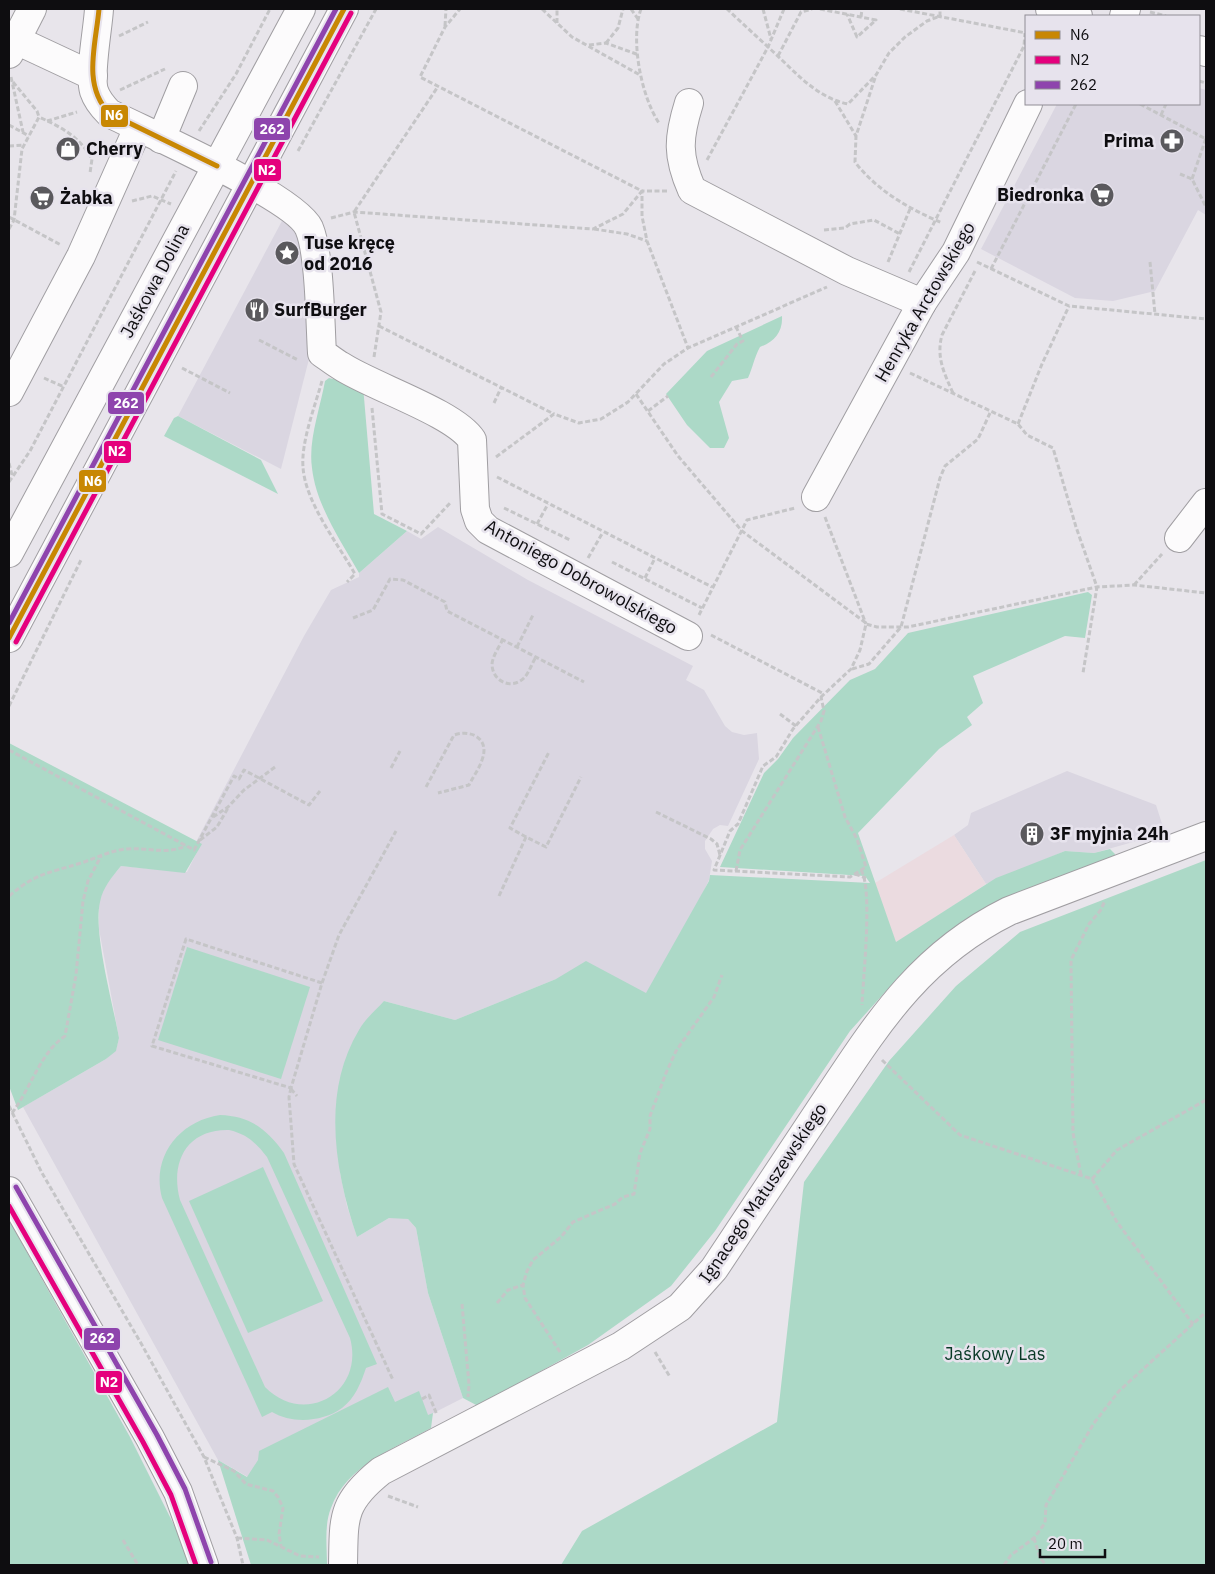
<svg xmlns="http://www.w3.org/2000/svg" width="1215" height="1574" font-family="'IBM Plex Sans',sans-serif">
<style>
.built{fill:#dad6e1}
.industrial{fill:#ebdbe0}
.green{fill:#acd9c7;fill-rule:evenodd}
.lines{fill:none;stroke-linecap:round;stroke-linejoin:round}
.minor-casing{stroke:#a09ea2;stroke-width:30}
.path{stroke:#c5c5c7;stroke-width:3;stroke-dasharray:5 2.5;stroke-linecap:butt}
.minor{stroke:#fcfbfc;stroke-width:28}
.bus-1-casing{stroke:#e7e3ed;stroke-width:9}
.bus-2-casing{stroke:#e7e3ed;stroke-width:9}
.bus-3-casing{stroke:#e7e3ed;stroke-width:9}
.bus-1{stroke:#c88703;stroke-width:5}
.bus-2{stroke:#e5007d;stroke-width:5}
.bus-3{stroke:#8e44ad;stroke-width:5}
.labels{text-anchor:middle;stroke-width:5;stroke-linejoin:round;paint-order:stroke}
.poi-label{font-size:18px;font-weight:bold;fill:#0e0d10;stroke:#e7e3ed;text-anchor:start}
.street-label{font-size:18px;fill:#0e0d10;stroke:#e7e3ed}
.park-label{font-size:18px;fill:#083926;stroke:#e7e3ed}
.line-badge{stroke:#e7e3ed;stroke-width:2}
.badge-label{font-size:14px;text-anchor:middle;font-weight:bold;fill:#fff}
</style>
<rect width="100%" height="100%" fill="#e8e5eb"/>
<!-- built -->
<g class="built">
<path d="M1199,88l7,2v125l-8,-5 -43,81 -42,10 -38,-3 -94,-49 76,-145h142z"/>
<path d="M283,219l17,14 12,93 -3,33 -28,110 -103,-53z"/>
<path d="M438,527l90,53 165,86 -7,14 18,10 21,36 7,6 12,3 13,-2 2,26 -31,67 -8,-1 -7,4 -8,12v8l7,12 -3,19 -64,133 -89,-34 -101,41 -71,-19 -44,172 7,33 10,31 32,-19 11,-1 8,2 8,9 12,65 35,105 -59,30 -135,61 -51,-29 -195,-353 83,-48 10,-9 3,-12 -20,-109v-27l6,-17 16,-19 66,6 14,-28 -5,-2 108,-206 27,-46 28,-13v-4l48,-42 14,8z"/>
<path d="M1067,771l89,34 9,28 -71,20 -29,-2 -79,33 -32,-49 14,-10 3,-12z"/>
</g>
<!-- industrial -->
<path class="industrial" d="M954,835l32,49 -90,59 -21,-60z"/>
<!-- green -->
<g class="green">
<path d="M782,316c1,16 -8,26 -22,31 -6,11 -7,20 -12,31l-16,3 -13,21 10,36 -5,10h-14l-23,-23 -21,-31 41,-43z"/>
<path d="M329,378l34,8 11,128 33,17 -48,42c-18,-32 -43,-68 -47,-105 -4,-27 8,-59 13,-87z"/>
<path d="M178,416l83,44 17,34 -114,-58 10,-18z"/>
<path d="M1088,592l4,3 -7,43 -20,-2 -92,40 10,27 -16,14 5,8 -33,24 -81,84 38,109 100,-64 69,-27 29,2 16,-4 5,5 -1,4 -206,113 -3,-1 -55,61 -135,200 -44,55 -83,59 -110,61 -15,-8 -35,-105 -12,-65 -8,-9 -19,-1 -32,19c-22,-65 -36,-144 2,-207 6,-11 17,-20 25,-29l71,19 101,-41 30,-18 60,32 63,-112 1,-6 160,8 -5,-7 -145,-9 44,-94 14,-14 15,-21 57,-58 25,-11 33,-36z"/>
<path d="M9,743l193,101 -17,29 -64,-7c-9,11 -18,21 -21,36 -7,31 13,102 19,136l-3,13 -10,8 -88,51 -9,-24z"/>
<path d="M1206,860v705h-645l21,-34 195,-109 27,-240 85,-121 67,-75 64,-54z"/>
<path d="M187,947l123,40 -29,92 -123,-39z"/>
<path d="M220,1115c30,1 47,14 64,38l93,211 -11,4c-5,15 -11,30 -24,40 -19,14 -50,16 -70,4l-10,5 -100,-219c-11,-41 17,-77 58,-83zM229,1130c18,4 27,13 38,27l83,181c15,55 -46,89 -85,49l-85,-187c-10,-37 6,-71 49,-70z"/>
<path d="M263,1167l60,134 -75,32 -59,-132z"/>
<path d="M9,1220l121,217 55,110 3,18h-179z"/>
<path d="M388,1387l7,15 24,-11 9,24 5,-2 -2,15c-36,20 -85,38 -100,80 -7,17 -4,39 -4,57h-76l-33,-105 29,17 11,-17 1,-9z"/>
</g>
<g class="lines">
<defs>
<g id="minor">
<path d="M99,9c-1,19 -10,65 -5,82 3,9 9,16 15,22 37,19 186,84 200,115 11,26 11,94 13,125 6,4 12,9 19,13 30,20 114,47 131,74l3,69 4,12 9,9 200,106"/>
<path d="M1050,9l28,7"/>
<path d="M1124,16l2,-7"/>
<path d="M16,40l77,36"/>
<path d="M1199,50l7,2"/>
<path d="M9,54l23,-45"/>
<path d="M689,103c-11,35 -12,53 3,87l155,81 75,32"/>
<path d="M161,139l22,-53"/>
<path d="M9,392l72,-136 57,-128"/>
<path d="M816,497l106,-194 34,-51 72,-148"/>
<path d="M1179,538l27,-35"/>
<path d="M9,553l292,-544"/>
<path d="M9,638l335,-629"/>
<path d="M9,1191l141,247 28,54 26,73"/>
<path d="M343,1565c1,-47 -2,-62 38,-94l240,-125 59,-39 34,-38c35,-53 70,-105 105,-158 55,-82 97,-154 190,-200l197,-75"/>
</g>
</defs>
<!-- minor casing -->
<use href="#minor" class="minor-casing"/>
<!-- path -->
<g class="path">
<path d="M542,9l30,28 68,38"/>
<path d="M631,9l7,10"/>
<path d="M641,9c-11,30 0,87 18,114"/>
<path d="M763,9l8,30"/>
<path d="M784,9l-16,38c25,22 46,50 80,57l28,-29 13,-22 16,-16 22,-16 13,-5v-7"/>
<path d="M820,9l56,11 -19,17 -10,-23"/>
<path d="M900,9l126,24"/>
<path d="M1150,12l16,4"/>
<path d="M861,17l1,-8"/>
<path d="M557,23v-14"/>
<path d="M445,26l1,-17"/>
<path d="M119,36l29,-14"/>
<path d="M606,43l12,-15 5,-19"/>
<path d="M589,45l17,-2 33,12"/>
<path d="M778,56l23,-44 11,-3"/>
<path d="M11,77l12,55"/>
<path d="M875,78l-19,58 -1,26c22,29 55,47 87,61"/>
<path d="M1199,81l7,2"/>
<path d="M13,82l24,29 2,6"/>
<path d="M120,90l45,-21"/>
<path d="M835,101l21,35"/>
<path d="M1140,104l66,35"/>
<path d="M1161,115l5,-11"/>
<path d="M47,121l30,-9"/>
<path d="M9,125l20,11"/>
<path d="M199,131l37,-57 34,-65"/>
<path d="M9,146l15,-1"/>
<path d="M298,151l78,-142"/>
<path d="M707,160l61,-113 -41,-38"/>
<path d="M1180,174l12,5 14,28"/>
<path d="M1192,179l14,-41"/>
<path d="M667,191h-25v25l5,25 41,107"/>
<path d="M132,201l20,-5 19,8"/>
<path d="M9,217l52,28"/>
<path d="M331,218l23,-6 239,17 30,-15 19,-23 -222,-114 25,-50 15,-18"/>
<path d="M9,229l5,-9 8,-71 17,-32c22,10 41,20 53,42l-2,14"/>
<path d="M594,229l33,5 20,7"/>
<path d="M824,230l21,-2 5,-4 24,-4 26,14"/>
<path d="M888,262l22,-53"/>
<path d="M977,262l92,44 137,13"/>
<path d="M1150,262l5,52"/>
<path d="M991,269l85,-165"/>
<path d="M909,272l115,-226 1,-13"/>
<path d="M379,326l175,88"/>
<path d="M259,340l39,20"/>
<path d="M374,357l7,-45 -27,-100 83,-124"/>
<path d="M182,368l48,25"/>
<path d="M910,373l108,51 9,11 26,13 23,79 21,60 -14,86"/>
<path d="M711,377l26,-33 6,-3 -7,-14"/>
<path d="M44,378l20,9"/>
<path d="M322,381c-7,25 -21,61 -19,86 2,35 35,77 52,107l-8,8"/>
<path d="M953,393c-9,-20 -17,-36 -11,-58l33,-64"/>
<path d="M636,394l42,62 64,75 124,92"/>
<path d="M494,403l7,-15"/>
<path d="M372,408l10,106 39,20 30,-32"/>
<path d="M648,411l20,-15"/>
<path d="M1018,424l24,-60 27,-58"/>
<path d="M496,457l58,-43 25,9 22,-4 27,-17 36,-38 24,-16 139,-61"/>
<path d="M9,463l3,12"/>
<path d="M497,477l215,110"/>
<path d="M9,482l21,-31 146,-280"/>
<path d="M504,508l66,32"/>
<path d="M825,517l41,107"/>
<path d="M537,524l11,-20"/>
<path d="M588,558l15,-26"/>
<path d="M612,562l90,46"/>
<path d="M645,578l10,-20"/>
<path d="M1134,585l28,-31"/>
<path d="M699,615l48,-95 48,-12"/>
<path d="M353,618l20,-8 17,-31 13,1 42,22 2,9 137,71"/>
<path d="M711,635l113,59"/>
<path d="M503,639c-4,8 -11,18 -11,26 1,17 20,25 32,13 5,-5 8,-15 12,-21"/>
<path d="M517,647l16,-32"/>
<path d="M852,669l17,-5 32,-37 39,-149 5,-12 33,-27 12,-26"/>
<path d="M9,706l73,-148"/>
<path d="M780,714l16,12"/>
<path d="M818,727l27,90 12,22 9,28 -16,10 -136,-7 16,-39 8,-7 25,-58 13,-9 17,-28 28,-32 30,-28 9,-19 6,-26 11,3h31l189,-40 37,-2 72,8"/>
<path d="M9,750l185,100 40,-74 5,3 5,-9 65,35 11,-14"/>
<path d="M391,768l9,-17"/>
<path d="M426,787l28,-52c18,-6 36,4 28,25 -3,9 -9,17 -13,25l-31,8"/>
<path d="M656,812l55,27 6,5 3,11"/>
<path d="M213,817l15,-10 16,-17 31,-23"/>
<path d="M526,837l-16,-9 39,-76"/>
<path d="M200,840l17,-13 11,-19"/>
<path d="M861,870c12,18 2,109 1,135"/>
<path d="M736,871l4,-21 81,-129 3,-10 -3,-14"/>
<path d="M855,874l11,4"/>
<path d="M9,896c27,-23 40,-23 72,-33 15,-5 29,-12 44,-14 22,-2 40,6 61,-3"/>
<path d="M499,896l27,-59 20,10 35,-70"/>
<path d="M322,983l-136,-44 -34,107 139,42 31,-105 17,-48 57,-104"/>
<path d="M882,1060l78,75 132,44 25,43 76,102"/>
<path d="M291,1088l-2,9 5,67 99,216"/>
<path d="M291,1089l6,7"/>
<path d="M9,1106l33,67 100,172 62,112 33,81 6,27"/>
<path d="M12,1113c19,-25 28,-60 53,-77l11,-61 7,-74 5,-20 13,-25"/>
<path d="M1081,1175l-8,-42 -2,-173 18,-36 11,-13 5,-10"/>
<path d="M1092,1179l25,-29 89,-50"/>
<path d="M497,1303l11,-13 15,-5"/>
<path d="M462,1304l7,81 -1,12"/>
<path d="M560,1352l-35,-54 -2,-13 4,-14 6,-11 28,-23 12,-15 42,-18 8,-7 11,-3 6,-41 10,-24v-13l16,-43 10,-22 38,-54 8,-22"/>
<path d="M655,1352l15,25"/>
<path d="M422,1399l7,-4 8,20"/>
<path d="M204,1457l30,14 12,13 27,7 5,6 5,11 -4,26 2,12"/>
<path d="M388,1496l30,11"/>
<path d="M237,1538l30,2 33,16 19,1"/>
<path d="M1034,1538l6,20 6,7"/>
<path d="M123,1540l15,25"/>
<path d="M1004,1565l7,-10 23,-17 11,-15 1,-18 48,-82 25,-32 87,-79"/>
</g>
<!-- minor -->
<use href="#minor" class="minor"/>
<defs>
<g id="bus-1">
<path d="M99,9c-3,35 -17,76 10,104l108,53"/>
<path d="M9,638l335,-629"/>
</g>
<g id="bus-2">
<path d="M16,642l335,-629"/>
<path d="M9,1206l134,236 28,53 25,70"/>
</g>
<g id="bus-3">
<path d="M9,623l327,-614"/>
<path d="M16,1187l141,248 28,54 26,73"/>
</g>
</defs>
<!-- bus-1 casing -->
<use href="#bus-1" class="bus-1-casing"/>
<!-- bus-2 casing -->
<use href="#bus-2" class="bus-2-casing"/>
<!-- bus-3 casing -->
<use href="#bus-3" class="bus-3-casing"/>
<!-- bus-1 -->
<use href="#bus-1" class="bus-1"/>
<!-- bus-2 -->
<use href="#bus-2" class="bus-2"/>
<!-- bus-3 -->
<use href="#bus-3" class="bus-3"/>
</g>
<!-- icons -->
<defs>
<symbol id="pharmacy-disc" viewBox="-11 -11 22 22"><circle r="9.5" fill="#5a595d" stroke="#e7e3ed"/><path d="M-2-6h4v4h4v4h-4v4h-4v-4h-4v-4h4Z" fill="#fff"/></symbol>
<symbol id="shop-disc" viewBox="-11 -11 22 22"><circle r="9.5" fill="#5a595d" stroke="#e7e3ed"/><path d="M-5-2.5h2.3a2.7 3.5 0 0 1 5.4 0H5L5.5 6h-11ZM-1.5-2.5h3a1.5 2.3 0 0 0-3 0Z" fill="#fff"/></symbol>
<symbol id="supermarket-disc" viewBox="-11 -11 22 22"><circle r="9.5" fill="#5a595d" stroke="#e7e3ed"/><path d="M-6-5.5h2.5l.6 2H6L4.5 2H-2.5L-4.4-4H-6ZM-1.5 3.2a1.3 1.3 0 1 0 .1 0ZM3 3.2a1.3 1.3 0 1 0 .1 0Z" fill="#fff"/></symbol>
<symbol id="sight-disc" viewBox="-11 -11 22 22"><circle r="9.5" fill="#5a595d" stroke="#e7e3ed"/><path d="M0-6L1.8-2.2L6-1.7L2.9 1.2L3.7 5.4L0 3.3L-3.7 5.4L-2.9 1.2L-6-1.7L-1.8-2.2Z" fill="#fff"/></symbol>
<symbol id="restaurant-disc" viewBox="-11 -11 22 22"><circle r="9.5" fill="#5a595d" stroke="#e7e3ed"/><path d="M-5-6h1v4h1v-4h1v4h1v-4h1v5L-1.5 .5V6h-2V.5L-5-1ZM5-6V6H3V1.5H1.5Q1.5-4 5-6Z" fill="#fff"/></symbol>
<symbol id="building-disc" viewBox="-11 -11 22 22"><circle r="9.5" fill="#5a595d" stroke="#e7e3ed"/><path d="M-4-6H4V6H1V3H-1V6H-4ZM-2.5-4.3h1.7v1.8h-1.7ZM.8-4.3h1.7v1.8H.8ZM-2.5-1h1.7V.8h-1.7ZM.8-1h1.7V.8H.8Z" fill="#fff"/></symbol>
</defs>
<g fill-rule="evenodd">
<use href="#pharmacy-disc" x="1158" y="127" width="28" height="28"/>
<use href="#shop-disc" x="54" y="135" width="28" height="28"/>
<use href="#supermarket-disc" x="1088" y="181" width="28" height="28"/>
<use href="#supermarket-disc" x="28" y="184" width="28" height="28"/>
<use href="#sight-disc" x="273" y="239" width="28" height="28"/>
<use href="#restaurant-disc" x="243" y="296" width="28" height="28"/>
<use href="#building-disc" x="1018" y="820" width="28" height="28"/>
</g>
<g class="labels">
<!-- poi labels -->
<g class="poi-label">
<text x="1154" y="147" text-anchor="end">Prima</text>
<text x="86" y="155">Cherry</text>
<text x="1084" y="201" text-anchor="end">Biedronka</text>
<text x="60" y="204">Żabka</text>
<text x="304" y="249">Tuse kręcę<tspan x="304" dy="21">od 2016</tspan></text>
<text x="274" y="316">SurfBurger</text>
<text x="1050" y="840">3F myjnia 24h</text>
</g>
<!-- street labels -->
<g class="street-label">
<text transform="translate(155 281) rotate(-62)" y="6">Jaśkowa Dolina</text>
<text transform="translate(925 302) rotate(-60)" y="6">Henryka Arctowskiego</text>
<text transform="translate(581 577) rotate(29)" y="6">Antoniego Dobrowolskiego</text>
<text transform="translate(763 1193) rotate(-56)" y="6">Ignacego Matuszewskiego</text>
</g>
<!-- park labels -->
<g class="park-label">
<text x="995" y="1360">Jaśkowy Las</text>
</g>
</g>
<g class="line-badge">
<rect x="100" y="104" width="29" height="24" rx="5" fill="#c88703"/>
<rect x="253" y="117" width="38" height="24" rx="5" fill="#8e44ad"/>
<rect x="253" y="158" width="29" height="24" rx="5" fill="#e5007d"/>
<rect x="107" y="391" width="38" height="24" rx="5" fill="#8e44ad"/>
<rect x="103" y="440" width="29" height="24" rx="5" fill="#e5007d"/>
<rect x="78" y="469" width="29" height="24" rx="5" fill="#c88703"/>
<rect x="83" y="1327" width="38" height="24" rx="5" fill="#8e44ad"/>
<rect x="95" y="1370" width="28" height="24" rx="5" fill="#e5007d"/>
</g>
<g class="badge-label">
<text x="114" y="120">N6</text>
<text x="272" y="134">262</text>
<text x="267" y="175">N2</text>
<text x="126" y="408">262</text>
<text x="117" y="456">N2</text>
<text x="93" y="486">N6</text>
<text x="102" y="1343">262</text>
<text x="109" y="1387">N2</text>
</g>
<!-- border -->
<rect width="1215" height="1574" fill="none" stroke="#0e0d10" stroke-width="20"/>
<!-- legend -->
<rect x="1025" y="15" width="175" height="90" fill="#e7e3ed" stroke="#908d95"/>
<rect x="1035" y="31" width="25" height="8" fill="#c88703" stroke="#908d95"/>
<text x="1070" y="40" font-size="15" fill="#0e0d10">N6</text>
<rect x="1035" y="56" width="25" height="8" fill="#e5007d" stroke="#908d95"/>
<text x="1070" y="65" font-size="15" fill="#0e0d10">N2</text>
<rect x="1035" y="81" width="25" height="8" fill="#8e44ad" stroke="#908d95"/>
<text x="1070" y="90" font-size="15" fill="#0e0d10">262</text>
<!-- scale -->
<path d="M1040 1549v8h65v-8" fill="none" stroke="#0e0d10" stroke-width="2.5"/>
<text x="1048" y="1549" font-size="15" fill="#0e0d10" stroke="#e7e3ed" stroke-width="4" paint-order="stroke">20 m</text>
</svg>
